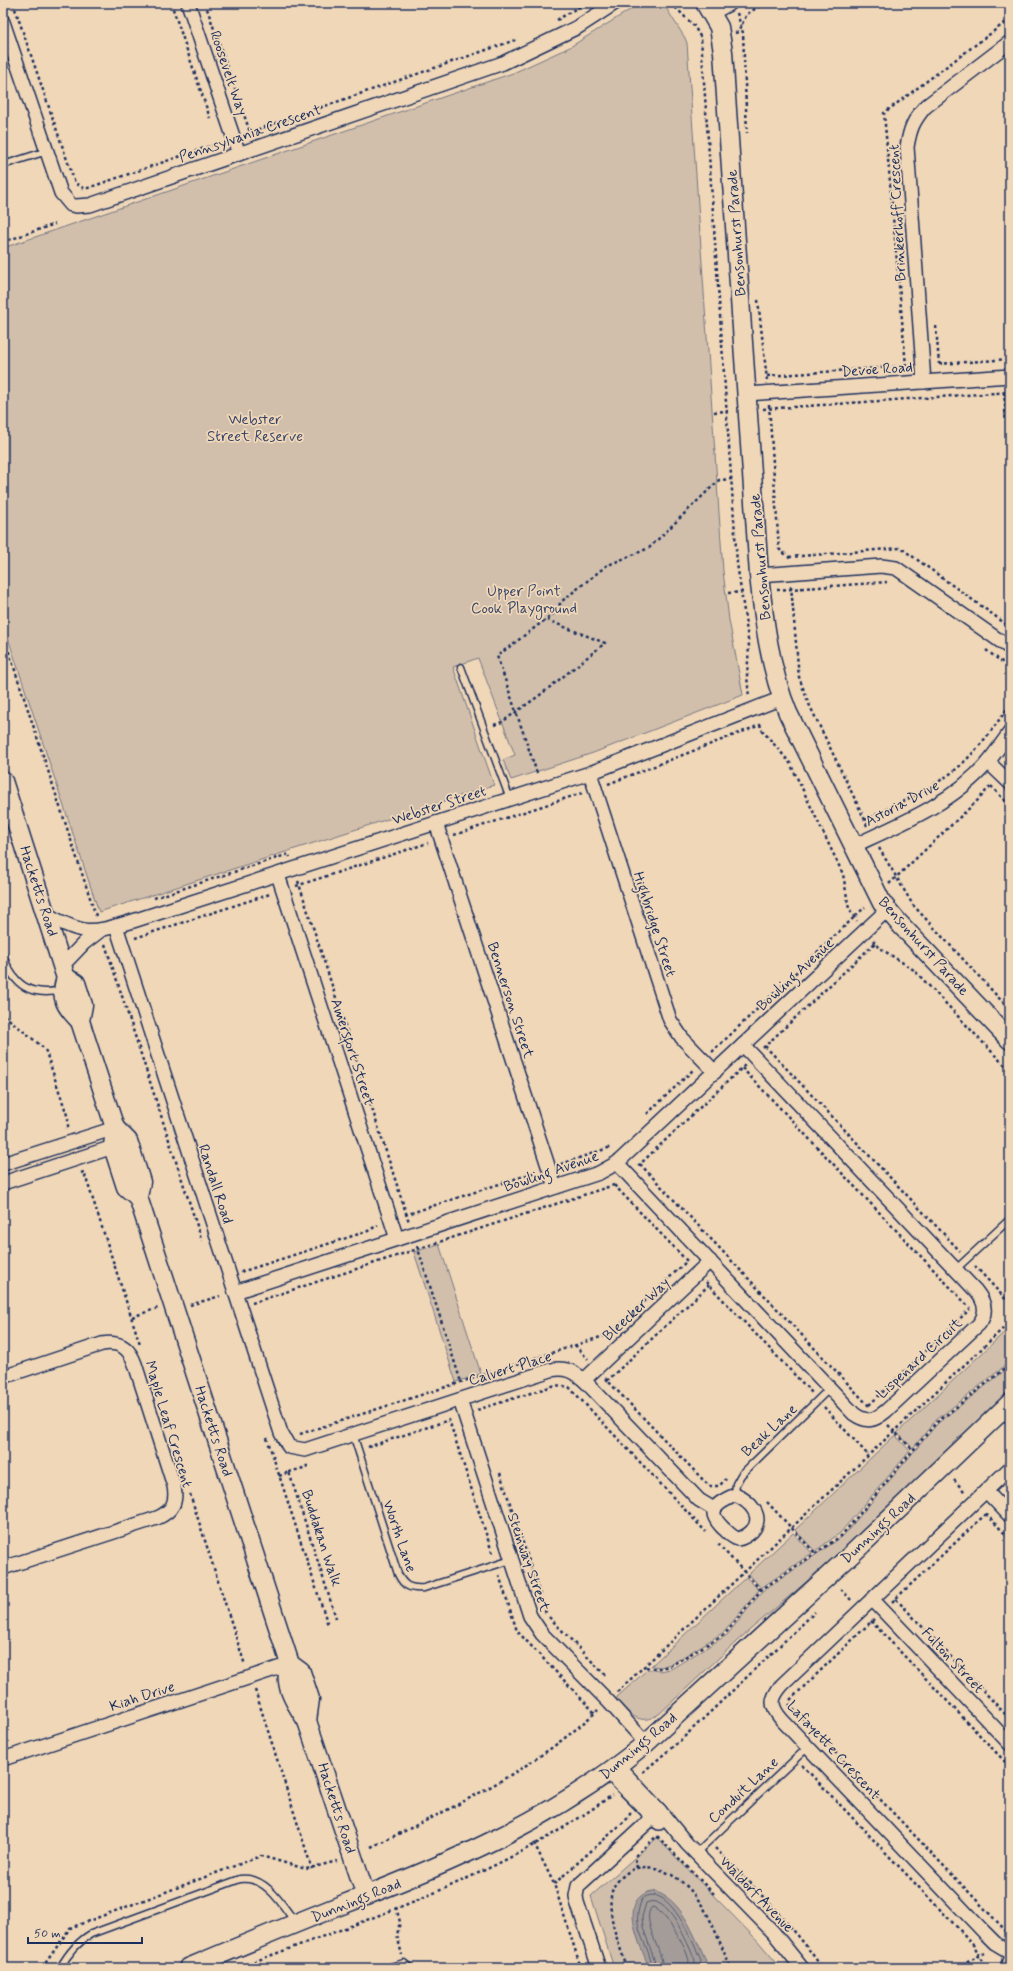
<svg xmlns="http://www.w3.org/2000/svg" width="1013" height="1971" font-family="Mynerve,sans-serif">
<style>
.green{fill:#d1bfab;stroke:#767784}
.water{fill:#a49c98;stroke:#6d7081}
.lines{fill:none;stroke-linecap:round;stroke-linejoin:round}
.shore{stroke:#525b75;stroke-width:1}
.lane-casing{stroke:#1b2f5e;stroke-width:9}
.street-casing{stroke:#1b2f5e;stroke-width:16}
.secondary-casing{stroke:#1b2f5e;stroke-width:21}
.path{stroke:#1b2f5e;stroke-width:2.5;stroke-dasharray:3 3;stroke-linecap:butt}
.lane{stroke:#f0d7b8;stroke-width:6}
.street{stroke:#f0d7b8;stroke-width:13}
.secondary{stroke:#f0d7b8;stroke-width:18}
.labels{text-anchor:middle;stroke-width:3.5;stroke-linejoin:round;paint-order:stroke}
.street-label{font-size:15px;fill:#1b2f5e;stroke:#f0d7b8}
.park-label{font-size:15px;fill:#36456a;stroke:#f0d7b8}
</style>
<rect width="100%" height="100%" fill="#f0d7b8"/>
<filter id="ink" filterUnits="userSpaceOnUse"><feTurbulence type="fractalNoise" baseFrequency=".025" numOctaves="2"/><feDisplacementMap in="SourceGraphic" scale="8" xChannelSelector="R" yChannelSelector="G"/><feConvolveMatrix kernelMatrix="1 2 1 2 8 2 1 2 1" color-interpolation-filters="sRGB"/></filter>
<g filter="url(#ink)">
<!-- green -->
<g class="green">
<path d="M641,3h22l22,35 2,5 36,528 6,49 14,75 -150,58 -82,27 -8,-20 12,-5 -37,-97 -25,9 41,118 -395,127 -96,-289v-375l510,-175 57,-26z"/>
<path d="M439,1244l42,130 -25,8 -42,-130z"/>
<path d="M1010,1327v30l-9,12 -66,52 -22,27 -16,-15z"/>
<path d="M1010,1364v28l-170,161 -103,88 -78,73c-20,13 -29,0 -42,-14v-3l31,-28 11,2 12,-2 56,-34 35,-43 81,-56 95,-113 65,-51z"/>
<path d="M895,1435l15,16 -70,82 -25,18 -20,-21z"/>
<path d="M793,1533l19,20 -51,35 -12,-14z"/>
<path d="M746,1577l13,13 -35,42 -51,31 -12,4 -10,-1z"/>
<path d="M657,1838l100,102 24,28h-167l-23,-72z"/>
</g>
<!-- water -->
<path class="water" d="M652,1891c30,6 42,45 54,70l-4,7h-53c-8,-22 -33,-69 3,-77z"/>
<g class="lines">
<!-- shore -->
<g class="shore">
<path d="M652,1968c-3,-28 -23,-38 -10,-69 26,-20 51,44 59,61l-2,8"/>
<path d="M657,1968l-14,-41 -1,-10 4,-14c22,-11 42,42 49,57l-1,8"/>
<path d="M663,1968c0,-16 -23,-49 -11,-61 11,1 37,44 37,55 0,2 -1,4 -1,6"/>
</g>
<defs>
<g id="lane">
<path d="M3,165l44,-14"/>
<path d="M461,667l49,132"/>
<path d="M3,955c10,30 27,42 59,35"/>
<path d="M955,1270l55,-51"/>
<path d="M353,1434l45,140c6,13 13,15 26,14l87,-28"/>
<path d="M735,1495l1,-11 5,-9 89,-87"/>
<path d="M696,1853l112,-106"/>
<path d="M60,1968c8,-14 17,-26 31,-34l149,-55c25,-4 42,25 55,43"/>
<path d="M387,1968l17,-5 6,5"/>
</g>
<g id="street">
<path d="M188,3l51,151"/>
<path d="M712,13l19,-10"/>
<path d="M3,22l58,171 10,12 5,1 14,-1 413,-142 75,-36 37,-24"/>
<path d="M924,382l-17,-235c3,-18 6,-26 18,-40l85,-65"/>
<path d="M746,394l264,-18"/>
<path d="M759,575l122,-9 15,2 114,80"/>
<path d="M988,762l22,21"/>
<path d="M590,773l80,247 12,18 33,34"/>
<path d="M436,823l119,364"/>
<path d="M853,846c48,-22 100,-43 135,-84 8,-10 15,-20 22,-30"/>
<path d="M278,875l119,364"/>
<path d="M46,914c37,21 44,20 84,8l460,-149 192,-75"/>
<path d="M116,926l165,507 8,14 16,3 246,-80c14,-3 22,1 33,10l115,120 15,9"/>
<path d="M62,966l22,-23 17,-13"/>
<path d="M617,1163l237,251c13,9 20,7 32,-3l93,-87c9,-12 6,-22 -3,-33l-233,-246"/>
<path d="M3,1164l112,-36"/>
<path d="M3,1183l110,-36"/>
<path d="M235,1292l364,-119 18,-10 270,-253"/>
<path d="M3,1377l99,-33c17,-3 27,3 33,20l39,122c3,16 -1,25 -17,32l-154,50"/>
<path d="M584,1380l126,-119"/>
<path d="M460,1400l70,216 12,18 66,67 38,42"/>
<path d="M1010,1468l-228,217c-12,14 -12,21 0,35l202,212 11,11 15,9"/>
<path d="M986,1491l24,25"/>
<path d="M735,1495c15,6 30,22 17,36 -4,4 -9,7 -14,8 -7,-2 -10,-7 -15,-11 -18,-18 -7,-24 12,-33z"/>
<path d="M872,1599l138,145"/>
<path d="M3,1759l287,-95"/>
<path d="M618,1766l42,45 27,33 86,88 29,36"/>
<path d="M608,1772l51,51"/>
<path d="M599,1968l-22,-66 -1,-6 2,-10 82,-75"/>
<path d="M1007,1968l3,-10"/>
</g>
<g id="secondary">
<path d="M705,3l14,24 4,25 36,523c5,46 11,95 29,138l94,190 16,19 112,118"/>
<path d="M3,781l63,197c-7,20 0,29 14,43"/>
<path d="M66,978l10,5 7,22 -3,16 35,107 -2,19 13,40 12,10"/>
<path d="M115,1128l13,13 13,41 -3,15 152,467 11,8 9,27 -3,22"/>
<path d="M290,1664c-8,21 6,40 17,57l59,175"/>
<path d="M188,1968c50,-21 100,-42 151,-62 112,-43 214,-86 307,-163l207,-190 157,-150"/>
</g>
</defs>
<!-- lane casing -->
<use href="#lane" class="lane-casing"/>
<!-- street casing -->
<use href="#street" class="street-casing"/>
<!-- secondary casing -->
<use href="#secondary" class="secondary-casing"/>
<!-- path -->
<g class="path">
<path d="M13,3l62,180 10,6 134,-46 -1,-3"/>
<path d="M171,3l39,115"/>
<path d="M205,3l45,129h-2"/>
<path d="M671,3l23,23 7,12 36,525 12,83 -2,30 2,21"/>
<path d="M737,13l6,20 4,100"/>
<path d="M557,20l28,-17"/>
<path d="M735,33l3,-1 9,-18 17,-11"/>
<path d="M251,136l-1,-4 268,-93"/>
<path d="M3,242l52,-18"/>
<path d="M758,300l9,80"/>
<path d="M936,326l3,38"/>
<path d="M939,364l71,-5"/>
<path d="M906,366l-22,-253 126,-94"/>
<path d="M767,376l139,-10"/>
<path d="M1004,392l6,71"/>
<path d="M769,405l10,144 10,8v2"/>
<path d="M763,409l247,-17"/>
<path d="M714,412l14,-1"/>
<path d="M789,557l112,-9 109,79"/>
<path d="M791,586l8,91 9,25 57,118"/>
<path d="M777,590l110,-8"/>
<path d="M728,593l18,-1"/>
<path d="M3,634l93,282"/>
<path d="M986,650l24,18"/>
<path d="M760,724l2,6 28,33 53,111 6,35 8,12"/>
<path d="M494,725l8,-3 38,-27 65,-52 -58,-23"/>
<path d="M537,773l-40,-117 56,-42 9,-13 44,-35 43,-18 70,-68 13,-1"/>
<path d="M608,784l152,-59"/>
<path d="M991,786l19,20"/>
<path d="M867,826l-2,-6c30,-15 63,-29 90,-50 22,-18 38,-42 55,-65"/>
<path d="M454,835l128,-42"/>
<path d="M879,848l34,57 97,105"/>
<path d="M298,881l111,341"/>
<path d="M889,884l90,-85 13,-15"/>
<path d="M296,886l132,-43"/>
<path d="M154,898l135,-44 1,3"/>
<path d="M135,938l135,-44"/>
<path d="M873,940l5,7 36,23 96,101"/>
<path d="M105,944l97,297"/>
<path d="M3,1009l2,7 40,33 23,69v10l-2,1"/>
<path d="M765,1046l195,205"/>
<path d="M763,1048l112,-105"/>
<path d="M712,1052l153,-145"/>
<path d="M742,1068l228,240"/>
<path d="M647,1114l47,-45"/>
<path d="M561,1164l50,-17"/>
<path d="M640,1164l229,242"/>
<path d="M638,1166l107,-101"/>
<path d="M81,1173l3,-1 56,172"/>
<path d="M405,1215l131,-43"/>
<path d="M417,1246l44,136"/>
<path d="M975,1266l35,38"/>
<path d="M241,1272l127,-41 10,-6"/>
<path d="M706,1282l106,111"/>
<path d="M252,1303l362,-118"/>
<path d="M190,1305l30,-9"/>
<path d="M132,1317l26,-9"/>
<path d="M575,1345l13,14"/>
<path d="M605,1378l104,108h10l7,-7"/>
<path d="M607,1381l102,-96"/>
<path d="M869,1405l101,-96"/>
<path d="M824,1407l44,48"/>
<path d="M477,1410l79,-25 13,2 137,145"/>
<path d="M888,1425l25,25"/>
<path d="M300,1434l310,-100 77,-73 -73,-76"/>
<path d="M267,1438l61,187"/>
<path d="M368,1447l81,-27 44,135"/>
<path d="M289,1472l18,-5 -1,-4"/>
<path d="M500,1473l46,140"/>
<path d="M279,1476l10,-4 48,149"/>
<path d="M954,1480l11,12"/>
<path d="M190,1494l55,171"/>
<path d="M767,1502l48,51"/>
<path d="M986,1514l24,25"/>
<path d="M718,1544l43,46"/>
<path d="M499,1575l18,56 78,82"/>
<path d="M841,1589l10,11"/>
<path d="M896,1599l114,120"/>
<path d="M892,1602l96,-90"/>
<path d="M549,1617l56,58"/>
<path d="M871,1621l139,146"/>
<path d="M646,1667l9,2 15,-3 55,-32 36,-44 80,-54 95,-113 66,-52 8,-10"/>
<path d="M255,1690l57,179"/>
<path d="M617,1692l393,-370"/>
<path d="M790,1700l84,-81"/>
<path d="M789,1704l218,228"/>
<path d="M802,1765l172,180 11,23"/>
<path d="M643,1772l39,-33 133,-127"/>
<path d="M534,1843l20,41 27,84"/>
<path d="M371,1847c80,-38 161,-76 227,-137"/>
<path d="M715,1848c38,39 77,75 107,120"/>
<path d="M637,1868l-2,-9 1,-4 21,-19 59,60"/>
<path d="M554,1884l74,-66 3,-6"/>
<path d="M396,1907l4,15 -3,13 5,20"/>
<path d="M42,1968l28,-40 191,-72 45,13 31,-8"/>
<path d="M237,1968c128,-48 264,-91 375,-173"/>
<path d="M627,1968c-7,-22 -19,-48 -16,-71 1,-10 5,-15 12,-21 21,-20 53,-3 69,16 19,21 27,51 39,76"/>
<path d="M956,1968l29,-15"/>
</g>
<!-- lane -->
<use href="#lane" class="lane"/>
<!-- street -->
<use href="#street" class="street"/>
<!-- secondary -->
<use href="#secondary" class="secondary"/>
</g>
</g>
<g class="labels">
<!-- street labels -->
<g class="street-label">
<text transform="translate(229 73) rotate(71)" y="5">Roosevelt Way</text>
<text transform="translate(250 133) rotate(-19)" y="5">Pennsylvania Crescent</text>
<text transform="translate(897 213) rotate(-93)" y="5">Brinkerhoff Crescent</text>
<text transform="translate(736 233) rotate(-94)" y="5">Bensonhurst Parade</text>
<text transform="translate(877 369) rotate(-4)" y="5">Devoe Road</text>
<text transform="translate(760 557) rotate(-95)" y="5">Bensonhurst Parade</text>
<text transform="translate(902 803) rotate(-28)" y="5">Astoria Drive</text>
<text transform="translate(439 805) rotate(-18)" y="5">Webster Street</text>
<text transform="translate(39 891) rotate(72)" y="5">Hacketts Road</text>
<text transform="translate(655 924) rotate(72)" y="5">Highbridge Street</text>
<text transform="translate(924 946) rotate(48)" y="5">Bensonhurst Parade</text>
<text transform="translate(795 974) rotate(-43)" y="5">Bowling Avenue</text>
<text transform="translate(511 1000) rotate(72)" y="5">Bennerson Street</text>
<text transform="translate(353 1052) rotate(72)" y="5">Amersfort Street</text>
<text transform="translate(551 1171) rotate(-19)" y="5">Bowling Avenue</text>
<text transform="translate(216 1184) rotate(72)" y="5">Randall Road</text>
<text transform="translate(636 1309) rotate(-43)" y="5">Bleecker Way</text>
<text transform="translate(919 1358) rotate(-43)" y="5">Lispenard Circuit</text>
<text transform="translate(510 1368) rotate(-17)" y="5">Calvert Place</text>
<text transform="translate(169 1424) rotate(73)" y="5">Maple Leaf Crescent</text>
<text transform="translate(769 1430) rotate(-43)" y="5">Beak Lane</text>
<text transform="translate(214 1431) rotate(72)" y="5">Hacketts Road</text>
<text transform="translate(878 1528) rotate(-43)" y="5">Dunnings Road</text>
<text transform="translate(400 1536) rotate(71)" y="5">Worth Lane</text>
<text transform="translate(322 1538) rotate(72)" y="5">Buddakan Walk</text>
<text transform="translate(529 1562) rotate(71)" y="5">Steinway Street</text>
<text transform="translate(953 1660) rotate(47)" y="5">Fulton Street</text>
<text transform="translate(142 1696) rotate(-18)" y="5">Kiah Drive</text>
<text transform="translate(638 1746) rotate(-40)" y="5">Dunnings Road</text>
<text transform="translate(834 1750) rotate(47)" y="5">Lafayette Crescent</text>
<text transform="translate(743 1790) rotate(-43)" y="5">Conduit Lane</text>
<text transform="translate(337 1808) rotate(72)" y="5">Hacketts Road</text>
<text transform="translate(757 1894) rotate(46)" y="5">Waldorf Avenue</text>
<text transform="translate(356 1900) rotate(-22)" y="5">Dunnings Road</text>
</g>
<!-- park labels -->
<g class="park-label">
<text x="255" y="424">Webster<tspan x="255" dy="17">Street Reserve</tspan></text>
<text x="524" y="596">Upper Point<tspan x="524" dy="17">Cook Playground</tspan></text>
</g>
</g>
<!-- margin -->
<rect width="1013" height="1971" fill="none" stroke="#f0d7b8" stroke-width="16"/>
<rect x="8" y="8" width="997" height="1955" fill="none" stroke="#1b2f5e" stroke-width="1.5" filter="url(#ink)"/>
<!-- scale -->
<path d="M28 1937v6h114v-6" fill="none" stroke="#1b2f5e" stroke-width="2"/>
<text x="34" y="1937" font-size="12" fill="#1b2f5e" stroke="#f0d7b8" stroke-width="3" paint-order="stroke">50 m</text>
</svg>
